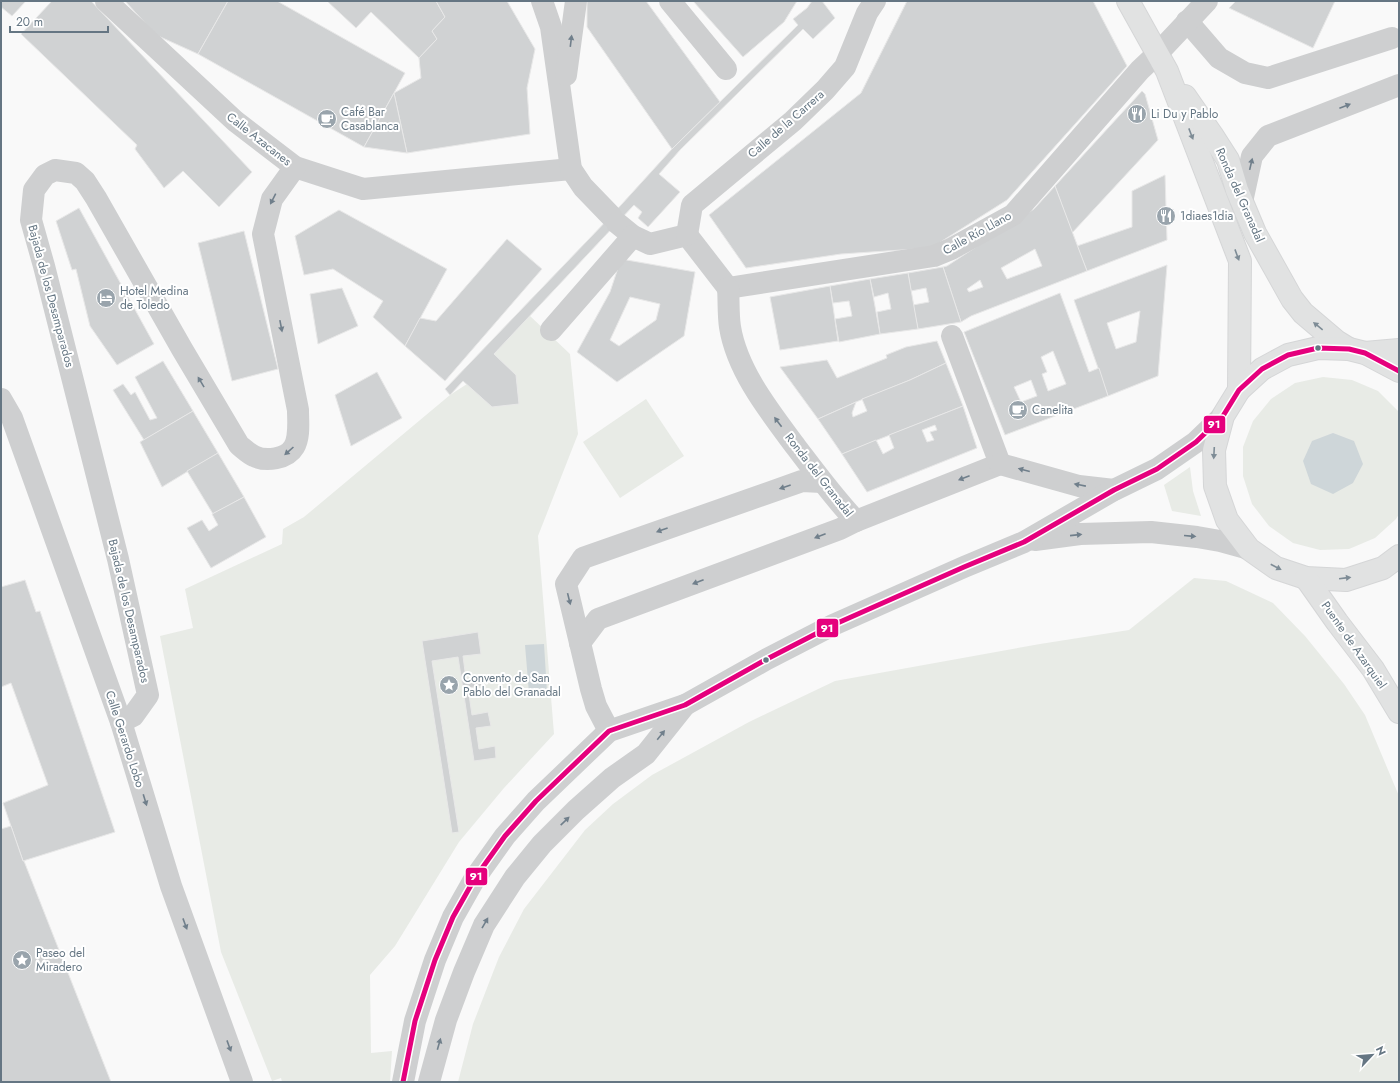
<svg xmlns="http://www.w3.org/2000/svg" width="1400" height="1083" font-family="Jost,sans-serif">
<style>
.green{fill:#e8ebe6}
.water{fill:#ced6d9}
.building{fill:#d0d2d3;stroke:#e8e8e8;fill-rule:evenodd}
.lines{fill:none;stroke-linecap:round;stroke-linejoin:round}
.major-casing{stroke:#d5d6d7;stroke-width:24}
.minor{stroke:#cecfd0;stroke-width:22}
.major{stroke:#e1e2e2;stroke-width:22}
.bus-1-casing{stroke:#fff;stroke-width:8}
.bus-1{stroke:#e5007d;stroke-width:5}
.oneway{fill:#707f8b}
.oneway2{fill:#7e8c96}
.bus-dot{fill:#657683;stroke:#fff;stroke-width:1.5}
.labels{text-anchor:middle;stroke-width:4;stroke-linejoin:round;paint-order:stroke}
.poi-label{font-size:12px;fill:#657683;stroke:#fff;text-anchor:start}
.street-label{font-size:12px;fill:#657683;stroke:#fff}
.line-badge{stroke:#fff;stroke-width:1.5}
.badge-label{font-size:11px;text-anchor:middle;font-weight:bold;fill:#fff}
</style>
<rect width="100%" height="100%" fill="#f9f9f9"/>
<!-- green -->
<g class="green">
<path d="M529,315l41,39 8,80 -40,102 16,198 -50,54 -45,54 -64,104 -25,29 1,78 21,-2 -2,31h-108l-1,-4 -9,3 -51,-129 -61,-316 33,-8 -8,-39 97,-45 1,-15 21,-12 146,-122 17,-11 25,23 27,-3 -3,-29 -22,-21z"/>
<path d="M1323,377l29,3 26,11 21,21v102l-3,5 -21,19 -26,11 -29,1 -27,-7 -24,-17 -17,-22 -9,-28v-29l10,-26 18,-22 24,-16z"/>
<path d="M646,399l38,57 -64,42 -37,-56z"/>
<path d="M1190,467l3,24 8,25 -29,-5 -8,-26z"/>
<path d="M1194,578l32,3 47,22 32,33 39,48 21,31 34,81v286h-941l15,-58 26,-67 25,-48 61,-79 28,-26 39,-29 97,-53 86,-41 205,-37 89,-14z"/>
</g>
<!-- water -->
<g class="water">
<path d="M1333,433l21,8 9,23 -10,19 -20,11 -22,-10 -8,-23 9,-20z"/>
<path d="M544,644l3,48 -18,1 -4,-48z"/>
</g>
<!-- building -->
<g class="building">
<path d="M1,1h25l-14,15 -11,-9z"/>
<path d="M52,1h39l161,171 -33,35 -36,-36 -19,17 -29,-39 2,-4 -116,-111z"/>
<path d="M125,1h103l-30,53 -42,-19z"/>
<path d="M228,1h49l128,72 -41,74 -166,-93z"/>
<path d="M327,1h109l9,16 -13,14 5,8 -18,19 -48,-46 -15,16z"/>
<path d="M436,1h71l28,48 -8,39 3,46 -123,19 -13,-60 27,-15 -2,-20 18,-19 -5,-8 13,-14z"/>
<path d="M587,1h59l74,101 -48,47 -85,-122z"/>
<path d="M693,1h104l-13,21 -41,35z"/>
<path d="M812,1h10l13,17 -22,21 -10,-10 -123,121 -21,24 21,18 -32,35 -10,-9 4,-6 -8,-7 -140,149 22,21 3,29 -27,3 -29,-26 -13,14 -5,-6 166,-173 61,-67 126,-124 -5,-6 14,-11z"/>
<path d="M907,1h186l34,65 -120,134 -76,48 -90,6 -95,14 -37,-53 152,-122z"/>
<path d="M1236,1h99l-22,47 -84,-40z"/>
<path d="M1142,91l3,3 13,46 -86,93 -17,-47z"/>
<path d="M394,93l13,60 -43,-6z"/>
<path d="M1165,175l2,65 -80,31 -10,-25 55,-19v-36z"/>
<path d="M1055,186l32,85 -116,45 -10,6 -18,-55 4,-1 87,-57zM1035,249l7,17 -35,13 -6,-11zM980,280l3,7 -14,5 -2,-3z"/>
<path d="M79,208l75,136 -37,21 -27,-39 -14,-57 -4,1 -16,-49z"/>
<path d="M339,210l108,59 -42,77 -32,-29 10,-16 -50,-32 -29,6 -9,-39z"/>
<path d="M244,231l34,138 -46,12 -34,-138z"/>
<path d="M507,239l35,30 -97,112 -40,-35 15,-28 16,3z"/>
<path d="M621,259l74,13 -11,64 -67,46 -40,-30 33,-60zM630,297l30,7 -4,16 -37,26 -9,-6z"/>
<path d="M1167,265l-9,111 -50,20 -34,-96zM1140,311l-4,31 -20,7 -9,-26z"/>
<path d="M943,267l18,55 -43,7 -5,-24 16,-3 -3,-14 -15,3 -3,-18z"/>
<path d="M908,273l10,56 -38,5 -3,-22 14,-3 -3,-16 -14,4 -4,-18z"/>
<path d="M870,279l10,55 -41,8 -4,-23 17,-3 -3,-15 -16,2 -3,-17z"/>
<path d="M830,286l8,55 -58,9 -10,-53z"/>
<path d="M342,288l16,38 -40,18 -8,-50z"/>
<path d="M1060,293l29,79 10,-4 9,28 -103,39 -41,-103zM1053,351l13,33 -18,7 -6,-17 5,-2 -6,-15zM1031,380l6,16 -16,6 -7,-15z"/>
<path d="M937,341l9,22 -36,17 -54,22 -38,17 -38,-52 47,-7 10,18 50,-20 -1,-3 20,-8z"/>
<path d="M163,361l30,50 -49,29 -31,-50 10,-6 8,11 4,-3 15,28 7,-2 -22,-41z"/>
<path d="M946,363l17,43 -121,48 -24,-35 38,-17 -4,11 1,4 14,-6 -5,-12 48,-19z"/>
<path d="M377,372l25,46 -51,28 -16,-51z"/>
<path d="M963,406l14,42 -110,44 -25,-38 34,-14 7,14 11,-6 -5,-13zM935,425l2,5 -7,2 4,8 -7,2 -5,-12z"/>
<path d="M193,411l25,42 -56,34 -22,-45z"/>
<path d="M218,453l26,44 -31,17 -26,-43z"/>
<path d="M244,497l22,40 -55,31 -24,-40 15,-8 7,11 9,-6 -6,-11z"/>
<path d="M25,580l11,32 4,-1 75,221 -92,29 -20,-58 45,-18 -37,-102 -10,4v-100z"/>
<path d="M478,632l3,22 -18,2 3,23 14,-2 2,9 -14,2 4,27 16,-3 3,14 -15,2 3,21 16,-3 1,12 -22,3 -16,-104 -26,4 27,171 -7,1 -30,-192z"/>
<path d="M11,826l12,35h1l87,221h-110v-253z"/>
</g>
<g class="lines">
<defs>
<g id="major">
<path d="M1128,1l39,70 73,190 -1,129"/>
<path d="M1185,96l27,39 16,25 9,30 18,43 37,66 11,14 33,28 13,8"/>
<path d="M1365,353l34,-3"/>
<path d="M1399,371l-34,-18 -16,-4 -31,-1 -30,7 -26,14 -23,21 -16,26 -9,34 1,36 12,34 22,29 27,19 30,10 40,2 37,-12 16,-12"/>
<path d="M1306,578l31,44 36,47 26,43"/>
</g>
</defs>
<!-- major casing -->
<use href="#major" class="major-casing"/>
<!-- minor -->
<g class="minor">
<path d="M106,1l129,120 60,46 68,22 208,-20"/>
<path d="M542,1l9,26 20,142 12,18 28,29"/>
<path d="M670,1l56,68"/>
<path d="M1187,21l32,37 26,15 23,5 124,-40"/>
<path d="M566,75l10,-74"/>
<path d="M1242,202l10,-46 16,-20 131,-51"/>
<path d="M617,223l16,13 17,8 37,-9 41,53"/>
<path d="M687,235l5,-30 101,-84 32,-31 20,-23 22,-54 8,-12"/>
<path d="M728,288l206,-32 17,-7 62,-34 127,-145 18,-17 49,-52"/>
<path d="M728,288c1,13 0,26 2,39 7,44 40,85 66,120 19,25 38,51 60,74l144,-57"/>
<path d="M551,330l82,-94"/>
<path d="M952,336l48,128"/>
<path d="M1,399l11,19 109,304 50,164 71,196"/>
<path d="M1000,464l79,22 35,4"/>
<path d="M1035,540l45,-6 71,-2 46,5 23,4 29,8"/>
<path d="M580,643l18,-24 242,-90 16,-8"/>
<path d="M121,722l12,-6 15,-21 -30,-136 -74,-293 -13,-46 3,-30 11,-15 10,-5 21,3 9,8 11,17 86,151 57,96c5,4 10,9 15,11 12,6 33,3 40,-9 6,-10 4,-25 4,-37l-35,-176 9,-35 23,-32"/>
<path d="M609,731l-13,-25 -5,-17 -25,-105 17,-26 219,-77 20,1"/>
<path d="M403,1082l12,-61 20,-61 18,-43 22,-39 30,-42 31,-35 73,-70 76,-26 82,-46 66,-34 131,-58 60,-25 90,-52 43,-21 39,-27 27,-26"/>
<path d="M429,1082l17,-62 18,-48 20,-47 31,-48 27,-33 34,-34 36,-32 34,-24 39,-49"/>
</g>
<!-- major -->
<use href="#major" class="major"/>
<defs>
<path id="bus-1" d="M403,1082l12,-61 20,-61 18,-43 22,-39 30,-42 31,-35 73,-70 76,-26 82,-46 66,-34 131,-58 60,-25 90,-52 43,-21 39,-27 27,-26 16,-26 23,-21 26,-14 30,-7 31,1 16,4 34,18"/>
</defs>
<!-- bus-1 casing -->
<use href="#bus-1" class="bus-1-casing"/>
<!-- bus-1 -->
<use href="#bus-1" class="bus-1"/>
</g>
<!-- one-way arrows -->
<defs><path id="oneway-solid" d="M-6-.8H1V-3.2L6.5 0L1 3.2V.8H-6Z"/></defs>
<g class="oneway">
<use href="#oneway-solid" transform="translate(571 41) rotate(-83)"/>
<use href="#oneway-solid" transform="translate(1345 106) rotate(-21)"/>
<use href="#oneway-solid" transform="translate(1251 164) rotate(-77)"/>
<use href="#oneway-solid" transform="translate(273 199) rotate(117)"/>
<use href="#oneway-solid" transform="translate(281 326) rotate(79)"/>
<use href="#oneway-solid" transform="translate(201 382) rotate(-121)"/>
<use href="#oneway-solid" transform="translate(778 422) rotate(-127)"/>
<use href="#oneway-solid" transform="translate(289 451) rotate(138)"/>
<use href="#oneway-solid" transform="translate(1024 470) rotate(-165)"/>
<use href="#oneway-solid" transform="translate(964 478) rotate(159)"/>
<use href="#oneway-solid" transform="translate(1080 485) rotate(-169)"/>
<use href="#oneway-solid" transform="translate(785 487) rotate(161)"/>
<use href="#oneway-solid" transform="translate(662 530) rotate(160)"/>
<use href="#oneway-solid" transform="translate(1076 535) rotate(-6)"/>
<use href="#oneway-solid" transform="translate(820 536) rotate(159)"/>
<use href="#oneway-solid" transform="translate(1190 536) rotate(5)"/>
<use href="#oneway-solid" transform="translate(698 582) rotate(159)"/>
<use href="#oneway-solid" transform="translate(569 599) rotate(76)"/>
<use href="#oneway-solid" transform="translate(661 735) rotate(-51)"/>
<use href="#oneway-solid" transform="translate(145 800) rotate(73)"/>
<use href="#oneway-solid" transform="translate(565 821) rotate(-44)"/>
<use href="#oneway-solid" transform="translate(485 923) rotate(-60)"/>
<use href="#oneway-solid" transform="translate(185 924) rotate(70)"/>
<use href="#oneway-solid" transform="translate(439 1044) rotate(-74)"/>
<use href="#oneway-solid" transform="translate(229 1046) rotate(70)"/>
</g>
<g class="oneway2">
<use href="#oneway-solid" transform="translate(1191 134) rotate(69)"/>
<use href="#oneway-solid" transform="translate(1237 255) rotate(70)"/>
<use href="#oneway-solid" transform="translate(1318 326) rotate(-141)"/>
<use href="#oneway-solid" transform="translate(1214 453) rotate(93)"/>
<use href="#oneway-solid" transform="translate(1276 567) rotate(28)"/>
<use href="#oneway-solid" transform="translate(1345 578) rotate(-7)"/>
</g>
<!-- icons -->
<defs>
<symbol id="restaurant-disc" viewBox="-11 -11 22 22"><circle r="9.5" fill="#99a4ac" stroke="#fff"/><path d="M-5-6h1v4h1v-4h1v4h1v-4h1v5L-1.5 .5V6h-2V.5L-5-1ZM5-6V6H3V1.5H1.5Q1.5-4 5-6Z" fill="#fff"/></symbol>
<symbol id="cafe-disc" viewBox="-11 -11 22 22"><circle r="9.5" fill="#99a4ac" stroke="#fff"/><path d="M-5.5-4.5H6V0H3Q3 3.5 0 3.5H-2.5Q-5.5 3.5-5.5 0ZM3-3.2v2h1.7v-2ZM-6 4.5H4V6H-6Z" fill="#fff"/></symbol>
<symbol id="hotel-disc" viewBox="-11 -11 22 22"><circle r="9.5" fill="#99a4ac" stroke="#fff"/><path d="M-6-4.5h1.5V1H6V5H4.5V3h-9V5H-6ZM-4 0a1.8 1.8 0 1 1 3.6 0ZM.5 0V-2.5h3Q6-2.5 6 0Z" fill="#fff"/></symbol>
<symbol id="sight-disc" viewBox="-11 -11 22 22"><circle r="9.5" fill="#99a4ac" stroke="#fff"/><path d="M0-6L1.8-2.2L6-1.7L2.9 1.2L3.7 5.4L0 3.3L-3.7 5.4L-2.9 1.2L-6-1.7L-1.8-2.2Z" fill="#fff"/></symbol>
</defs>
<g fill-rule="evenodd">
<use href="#restaurant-disc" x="1126" y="103" width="22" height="22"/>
<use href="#cafe-disc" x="316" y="108" width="22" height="22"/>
<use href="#restaurant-disc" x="1155" y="205" width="22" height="22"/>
<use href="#hotel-disc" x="95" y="287" width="22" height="22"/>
<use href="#cafe-disc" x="1007" y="399" width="22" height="22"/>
<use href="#sight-disc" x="438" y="674" width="22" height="22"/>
<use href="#sight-disc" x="11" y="949" width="22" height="22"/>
</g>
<!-- markers -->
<g class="bus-dot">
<circle cx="1318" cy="348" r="3.5"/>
<circle cx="766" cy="660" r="3.5"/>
</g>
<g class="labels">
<!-- poi labels -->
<g class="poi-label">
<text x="341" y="116">Café Bar<tspan x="341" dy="14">Casablanca</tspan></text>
<text x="1151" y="118">Li Du y Pablo</text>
<text x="1180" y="220">1diaes1dia</text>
<text x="120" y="295">Hotel Medina<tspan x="120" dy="14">de Toledo</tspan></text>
<text x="1032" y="414">Canelita</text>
<text x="463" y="682">Convento de San<tspan x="463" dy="14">Pablo del Granadal</tspan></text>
<text x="36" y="957">Paseo del<tspan x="36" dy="14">Miradero</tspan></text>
</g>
<!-- street labels -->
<g class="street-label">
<text transform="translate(786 124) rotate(-41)" y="4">Calle de la Carrera</text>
<text transform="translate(259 139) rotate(38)" y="4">Calle Azacanes</text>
<text transform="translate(1240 195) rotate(66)" y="4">Ronda del Granadal</text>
<text transform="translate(977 233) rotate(-29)" y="4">Calle Río Llano</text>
<text transform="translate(51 296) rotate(75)" y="4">Bajada de los Desamparados</text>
<text transform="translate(819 475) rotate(52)" y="4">Ronda del Granadal</text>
<text transform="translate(129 611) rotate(77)" y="4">Bajada de los Desamparados</text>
<text transform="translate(1354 645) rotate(55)" y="4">Puente de Azarquiel</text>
<text transform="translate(125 739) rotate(72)" y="4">Calle Gerardo Lobo</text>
</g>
</g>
<g class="line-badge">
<rect x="1203" y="415" width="23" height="19" rx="4" fill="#e5007d"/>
<rect x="816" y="618" width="23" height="20" rx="4" fill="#e5007d"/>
<rect x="465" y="867" width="23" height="19" rx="4" fill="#e5007d"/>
</g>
<g class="badge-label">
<text x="1214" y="428">91</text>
<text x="827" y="632">91</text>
<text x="476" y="880">91</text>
</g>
<!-- border -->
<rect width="1400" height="1083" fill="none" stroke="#657683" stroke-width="4"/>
<!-- north arrow -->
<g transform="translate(1372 1055) rotate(64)" stroke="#ffffff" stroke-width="3" paint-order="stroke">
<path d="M0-3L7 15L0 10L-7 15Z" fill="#657683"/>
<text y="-6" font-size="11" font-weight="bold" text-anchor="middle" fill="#657683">N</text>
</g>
<!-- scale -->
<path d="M10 26v6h98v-6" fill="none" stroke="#657683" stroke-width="2"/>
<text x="16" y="26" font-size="12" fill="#657683" stroke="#ffffff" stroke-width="3" paint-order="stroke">20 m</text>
</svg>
